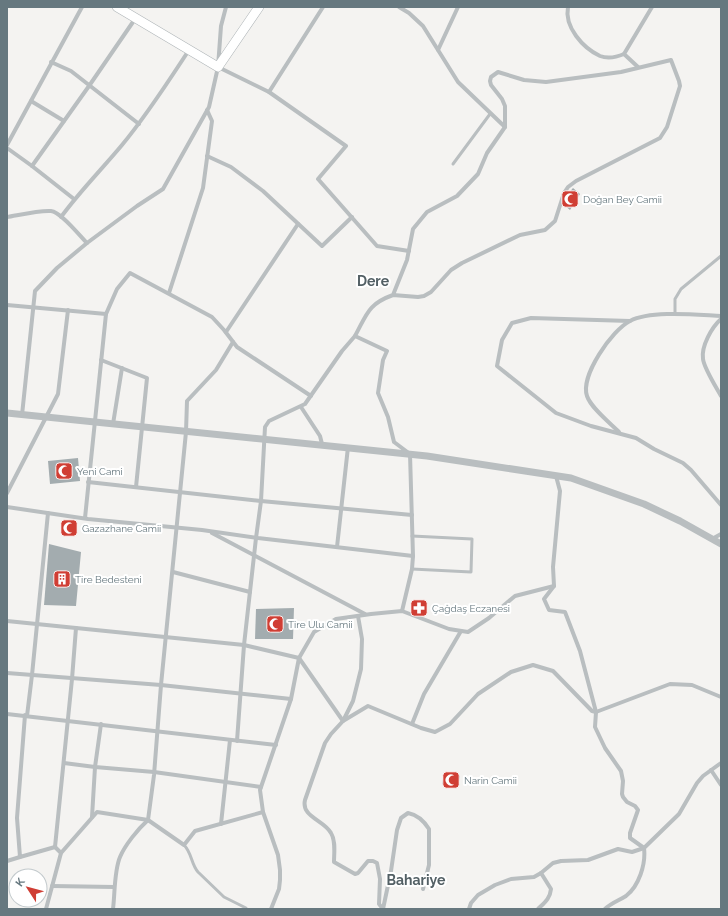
<svg xmlns="http://www.w3.org/2000/svg" width="728" height="916" font-family="Raleway,sans-serif">
<style>
.building{fill:#a3acaf}
.lines{fill:none;stroke-linecap:round;stroke-linejoin:round}
.secondary-casing{stroke:#aeb4b7;stroke-width:10}
.service{stroke:#b9bec0;stroke-width:3}
.minor{stroke:#b9bec0;stroke-width:4}
.tertiary{stroke:#b9bec0;stroke-width:7}
.secondary{stroke:#fff;stroke-width:9}
.labels{text-anchor:middle;stroke-width:4;stroke-linejoin:round;paint-order:stroke}
.poi-label{font-size:10px;fill:#66787f;stroke:#fff;text-anchor:start}
.district-label{font-size:14px;font-weight:bold;fill:#536065;stroke:#fff}
</style>
<rect width="100%" height="100%" fill="#f4f3f1"/>
<!-- building -->
<g class="building">
<path d="M573,188l7,6 -10,16 -6,-5 3,-10z"/>
<path d="M78,458l2,23 -30,3 -2,-23z"/>
<path d="M66,521l11,4 -5,11 -10,-4z"/>
<path d="M49,544l32,8 -5,54 -32,-1z"/>
<path d="M294,608l-1,31h-38l1,-30z"/>
<path d="M444,773l16,3 -2,11 -16,-3z"/>
</g>
<g class="lines">
<defs>
<path id="secondary" d="M117,7l101,60 41,-60"/>
</defs>
<!-- secondary casing -->
<use href="#secondary" class="secondary-casing"/>
<!-- service -->
<g class="service">
<path d="M453,164l37,-50"/>
<path d="M675,314v-15l6,-10 40,-33"/>
<path d="M412,569l59,3 1,-33 -60,-3"/>
<path d="M184,845c8,8 7,19 14,27l26,25 22,11"/>
</g>
<!-- minor -->
<g class="minor">
<path d="M399,7l10,6 14,13 35,56 47,45"/>
<path d="M568,7c-4,20 15,41 32,49 8,3 17,1 24,-2"/>
<path d="M438,50l20,-43"/>
<path d="M51,62l20,9 68,53"/>
<path d="M218,67l51,25 77,54 -28,33 59,67 32,5"/>
<path d="M638,67l-14,-13 28,-47"/>
<path d="M269,92l54,-85"/>
<path d="M31,101l33,20"/>
<path d="M7,145l75,-138"/>
<path d="M7,148l25,18 42,33"/>
<path d="M207,156l24,11 32,24 59,55 30,-29"/>
<path d="M32,166l57,-80 46,-67"/>
<path d="M7,217c12,-2 33,-7 44,-6 10,1 28,24 36,32"/>
<path d="M61,217c19,-26 41,-48 61,-72 25,-30 46,-63 67,-95"/>
<path d="M169,293l34,-105 9,-67 -5,-11"/>
<path d="M393,295l25,2 6,-1 7,-4 20,-22 11,-7 58,-28 25,-5 10,-9 9,-28 4,-6 8,-6 84,-43 7,-11 13,-41 -1,-5 -8,-21 -50,12 -75,10 -22,-2 -26,-8 -7,5 -1,4 1,4 11,14 3,7v21l-18,26 -9,21 -21,22 -30,16 -14,17 -6,31 -14,35c-25,9 -26,19 -38,41l32,15 -4,9 -5,33 10,24 6,25 16,12 3,102 -1,13 -10,42"/>
<path d="M7,305l99,9"/>
<path d="M721,319c-9,8 -20,27 -18,40 1,9 13,28 18,37"/>
<path d="M630,321l-99,-3 -19,5 -10,17 -5,26 59,47 35,13 45,12 18,11 29,14 8,7 30,35"/>
<path d="M226,332l72,-108"/>
<path d="M101,360l46,18 -11,109"/>
<path d="M301,407l19,29 2,8"/>
<path d="M22,415l13,-124 22,-23 30,-25 50,-37 26,-17 46,-82 9,-40 3,-41 5,-19"/>
<path d="M113,424l9,-56"/>
<path d="M619,432c-9,-9 -28,-24 -32,-36 -7,-20 25,-66 43,-75 21,-11 68,-6 91,-5"/>
<path d="M556,476l4,15 -7,76 1,19 -10,13 5,11 16,2 15,39 16,61 -1,15 10,21 16,23 2,10 -1,13 1,3 4,5 8,4 3,4 -8,23v5l14,10c2,16 -5,38 -18,48 -8,5 -15,7 -21,13"/>
<path d="M88,482l173,19 151,14"/>
<path d="M7,493l51,-99 10,-84"/>
<path d="M7,507l81,12 114,11 56,8 155,18"/>
<path d="M85,518l21,-204 11,-25 13,-16 82,44 12,13 13,17 74,49"/>
<path d="M212,533l153,81"/>
<path d="M712,539l9,-5"/>
<path d="M337,547l11,-100"/>
<path d="M173,572l77,20"/>
<path d="M358,616l4,23 -1,30 -8,32 -10,20 -12,13 -6,9 -20,57c-4,17 19,20 26,33 5,8 3,20 3,29l21,12 3,-1 10,-12h5l4,2 3,16 -1,25 4,5"/>
<path d="M7,621l237,24 55,13 44,63 25,-15 53,22 14,4 15,-8 28,-30 33,-22 22,-7 20,6 39,40 4,1 74,-28 22,1 29,12"/>
<path d="M7,673l154,12 130,14"/>
<path d="M7,714l269,31"/>
<path d="M25,715l-8,103 3,39 35,-10 6,6 -15,56"/>
<path d="M27,716l5,-41 16,-162"/>
<path d="M412,724l12,-30 37,-63"/>
<path d="M237,741l7,-96 12,-107 5,-37 4,-74 4,-6 36,-17 37,-53 13,-15"/>
<path d="M64,763l31,4 59,5 107,15"/>
<path d="M711,770l10,15"/>
<path d="M92,817l3,-50 6,-43"/>
<path d="M221,824l9,-84"/>
<path d="M55,847l17,-168 4,-51"/>
<path d="M61,853l36,-41 51,8 36,25 11,-14 68,-19"/>
<path d="M7,861l13,-4"/>
<path d="M52,886l62,1"/>
<path d="M113,909c2,-15 1,-38 7,-52 5,-12 18,-28 28,-37l6,-45 7,-90 25,-253 1,-31 29,-31 17,-28"/>
<path d="M271,909l8,-20 1,-9v-10l-2,-15 -15,-43 -3,-22 31,-91 8,-41 15,-26 22,-13 35,-5 31,-3 47,18 19,3 21,-14 26,-22 39,-10"/>
<path d="M383,909l8,-38 6,-41 4,-12 7,-5c10,2 16,8 21,16v36l-6,24"/>
<path d="M469,909l2,-6 7,-8 17,-10 16,-6 23,-2 7,-4 12,-10 8,-2 27,-1 30,-11 14,3 12,-4 35,-34 18,-31 6,-7 18,-13"/>
<path d="M538,909c6,-6 12,-10 13,-20l-10,-16"/>
</g>
<!-- tertiary -->
<path class="tertiary" d="M7,413l420,43 144,22 73,26 36,17 41,23"/>
<!-- secondary -->
<use href="#secondary" class="secondary"/>
</g>
<!-- icons -->
<defs>
<symbol id="mosque-square" viewBox="-11 -11 22 22"><rect x="-9" y="-9" width="18" height="18" rx="4" fill="#d03e34" stroke="#fff"/><path d="M3.5-4.9A6 6 0 1 0 3.5 4.9A5 5 0 1 1 3.5-4.9Z" fill="#fff"/></symbol>
<symbol id="building-square" viewBox="-11 -11 22 22"><rect x="-9" y="-9" width="18" height="18" rx="4" fill="#d03e34" stroke="#fff"/><path d="M-4-6H4V6H1V3H-1V6H-4ZM-2.5-4.3h1.7v1.8h-1.7ZM.8-4.3h1.7v1.8H.8ZM-2.5-1h1.7V.8h-1.7ZM.8-1h1.7V.8H.8Z" fill="#fff"/></symbol>
<symbol id="pharmacy-square" viewBox="-11 -11 22 22"><rect x="-9" y="-9" width="18" height="18" rx="4" fill="#d03e34" stroke="#fff"/><path d="M-2-6h4v4h4v4h-4v4h-4v-4h-4v-4h4Z" fill="#fff"/></symbol>
</defs>
<g fill-rule="evenodd">
<use href="#mosque-square" x="560" y="189" width="20" height="20"/>
<use href="#mosque-square" x="54" y="461" width="20" height="20"/>
<use href="#mosque-square" x="59" y="518" width="20" height="20"/>
<use href="#building-square" x="52" y="569" width="20" height="20"/>
<use href="#pharmacy-square" x="409" y="598" width="20" height="20"/>
<use href="#mosque-square" x="265" y="614" width="20" height="20"/>
<use href="#mosque-square" x="441" y="770" width="20" height="20"/>
</g>
<g class="labels">
<!-- poi labels -->
<g class="poi-label">
<text x="583" y="203">Doğan Bey Camii</text>
<text x="77" y="475">Yeni Cami</text>
<text x="82" y="532">Gazazhane Camii</text>
<text x="75" y="583">Tire Bedesteni</text>
<text x="432" y="612">Çağdaş Eczanesi</text>
<text x="288" y="628">Tire Ulu Camii</text>
<text x="464" y="784">Narin Camii</text>
</g>
<!-- district labels -->
<g class="district-label">
<text x="373" y="286">Dere</text>
<text x="416" y="885">Bahariye</text>
</g>
</g>
<!-- border -->
<rect width="728" height="916" fill="none" stroke="#66787f" stroke-width="16"/>
<!-- north arrow -->
<g transform="translate(28 888) rotate(306)"><circle r="19" fill="#ffffff" stroke="#c2c9cc"/>
<path d="M0-3L7 15L0 10L-7 15Z" fill="#d03e34"/>
<text y="-6" font-size="11" font-weight="bold" text-anchor="middle" fill="#66787f">K</text>
</g>
</svg>
